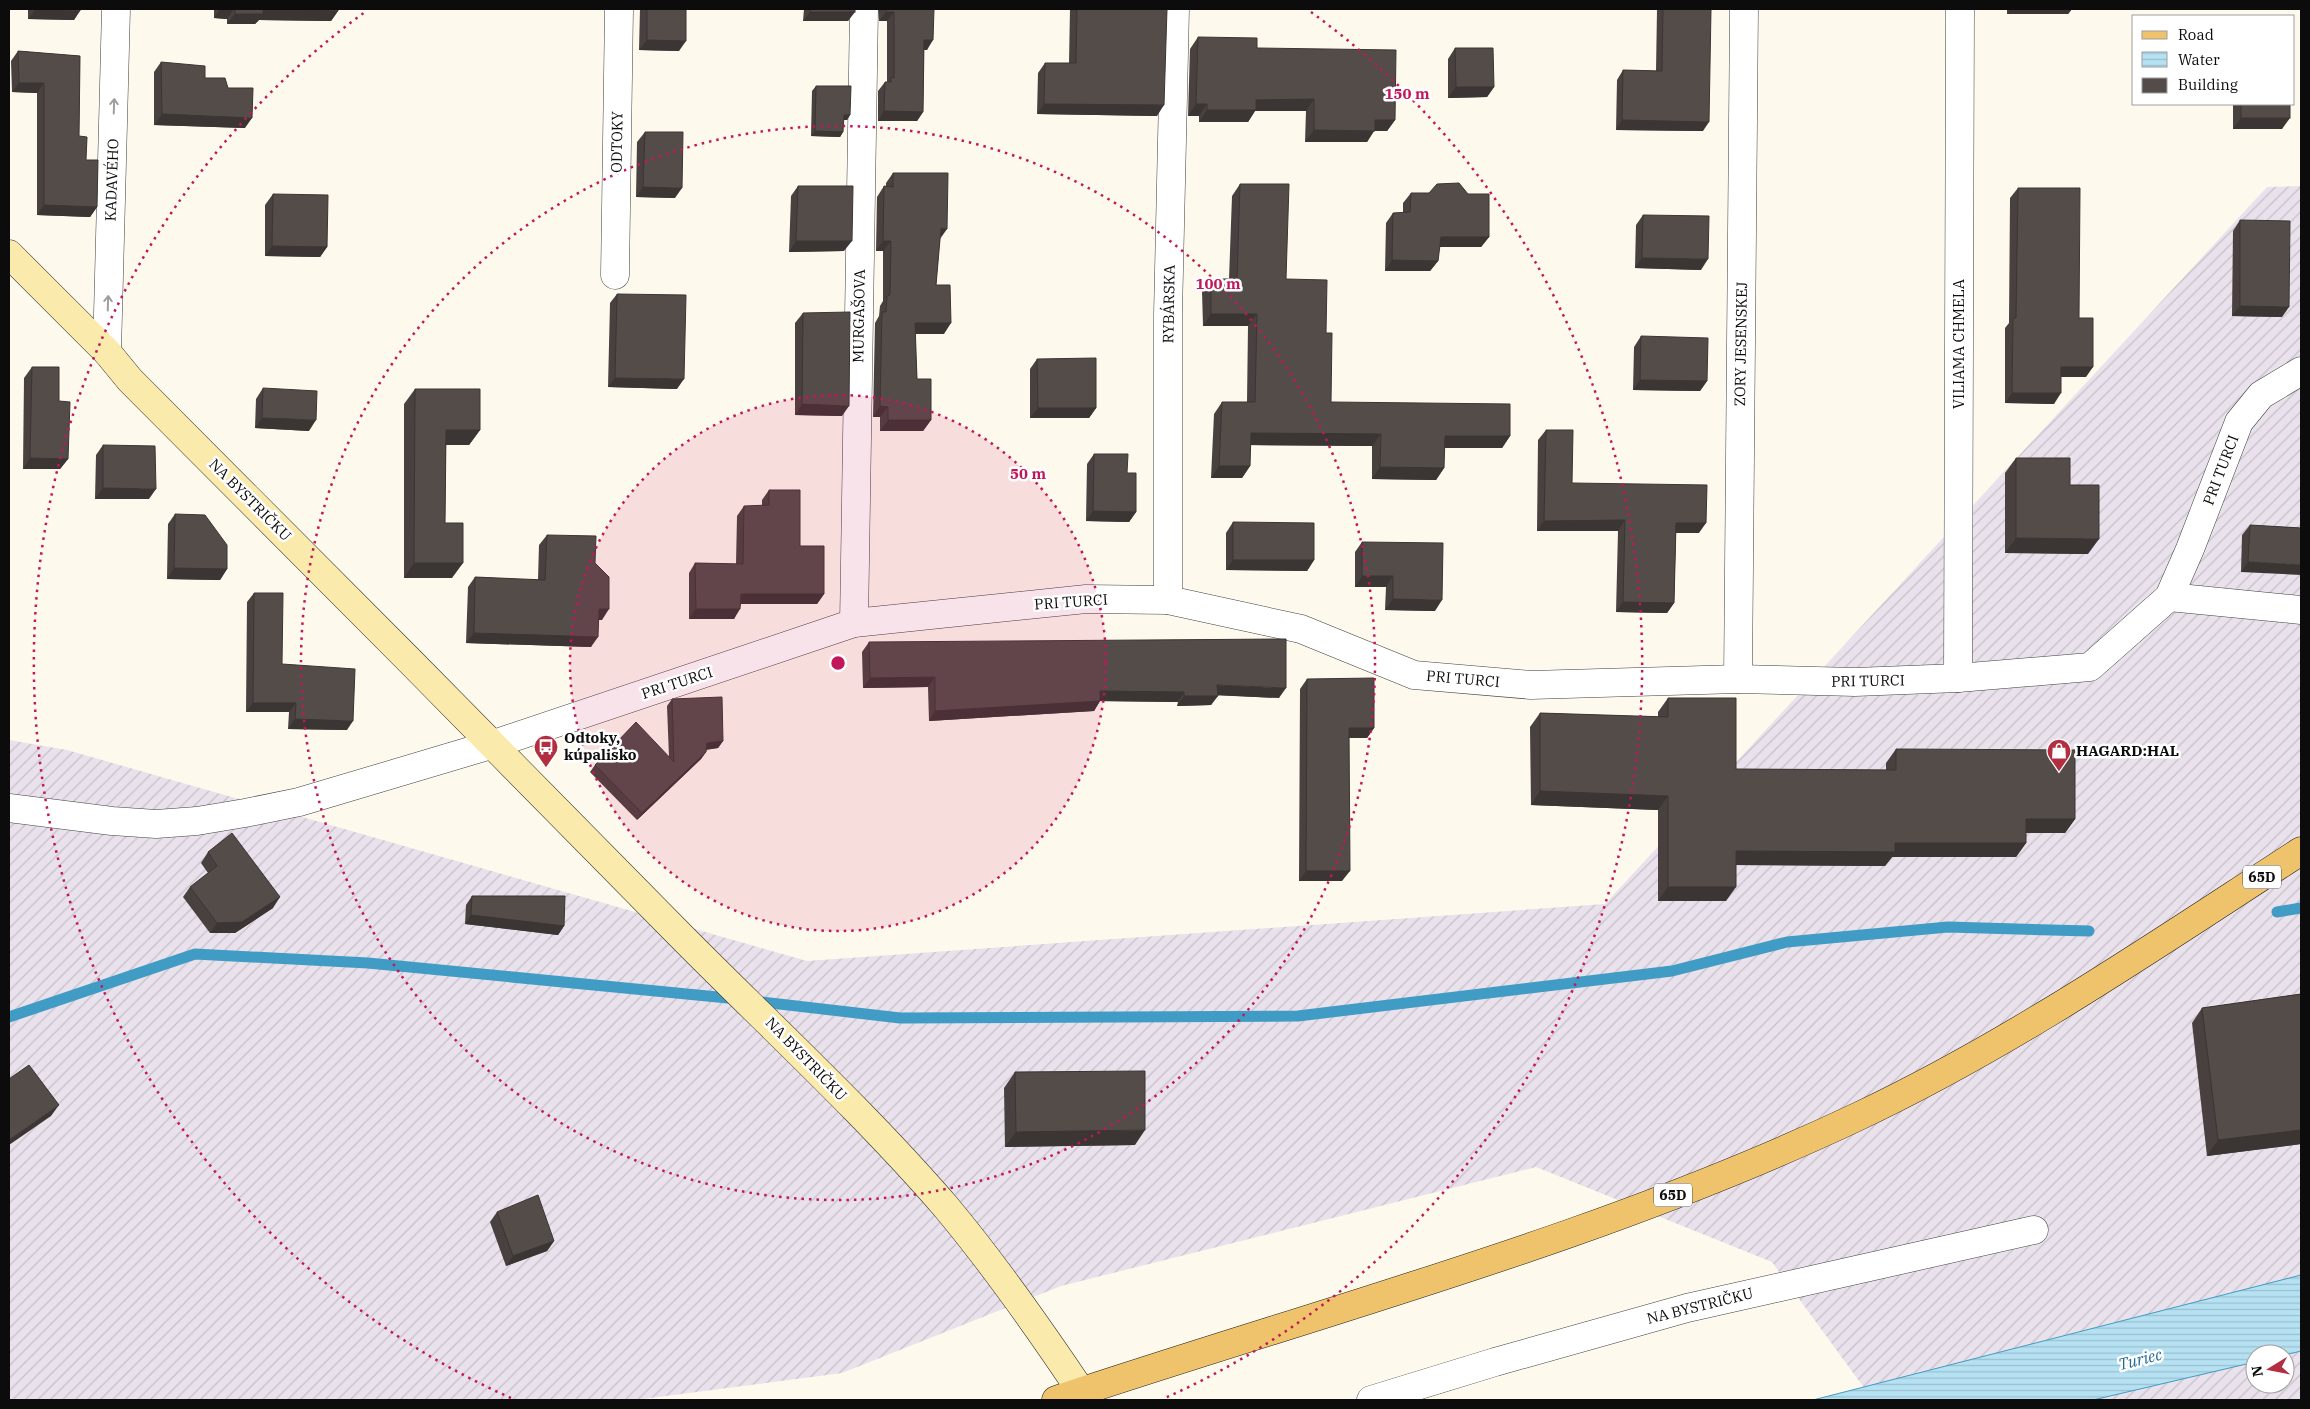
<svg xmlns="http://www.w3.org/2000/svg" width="2310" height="1409" font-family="'IBM Plex Serif',serif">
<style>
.industrial{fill:url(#industrial-furrows);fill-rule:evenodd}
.water{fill:url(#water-rules);stroke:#409cc4}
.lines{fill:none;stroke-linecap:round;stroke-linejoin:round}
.stream{stroke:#409cc4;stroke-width:11}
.street-casing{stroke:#3f3f3f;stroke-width:29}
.secondary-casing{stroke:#2e2e2e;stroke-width:29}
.primary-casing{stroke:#1d1d1d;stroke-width:29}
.street{stroke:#fff;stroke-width:28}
.secondary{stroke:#faeaac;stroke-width:28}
.primary{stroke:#efc36b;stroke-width:28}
.wall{fill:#48413f}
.shaded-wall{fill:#3b3533}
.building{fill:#544c49;stroke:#3b3533}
.oneway{stroke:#9e9e9e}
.ring{fill:none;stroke:#c2185b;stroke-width:2.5;stroke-dasharray:2.5 5}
.labels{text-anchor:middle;stroke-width:5;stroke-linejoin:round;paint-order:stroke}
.shield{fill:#fff;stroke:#555;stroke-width:1}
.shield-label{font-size:14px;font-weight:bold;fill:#0c0c0c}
.street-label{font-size:15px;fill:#0c0c0c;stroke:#fff}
.poi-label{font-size:15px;font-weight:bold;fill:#0c0c0c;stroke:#fff;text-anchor:start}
.water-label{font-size:16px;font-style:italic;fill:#1e6c95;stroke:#fff}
.centre{fill:#c2185b;stroke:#fff;stroke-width:2.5}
.ring-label{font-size:15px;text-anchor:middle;font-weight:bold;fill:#c2185b;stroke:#fff;stroke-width:5;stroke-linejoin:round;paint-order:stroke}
</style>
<defs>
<pattern id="industrial-furrows" width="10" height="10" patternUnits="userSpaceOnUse" patternTransform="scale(1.25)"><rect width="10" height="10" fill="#e9e1eb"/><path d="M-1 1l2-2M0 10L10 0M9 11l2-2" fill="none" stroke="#c7c0c8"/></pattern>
<pattern id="water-rules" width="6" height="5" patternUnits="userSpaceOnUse" patternTransform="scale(1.25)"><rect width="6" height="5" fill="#b5e1f2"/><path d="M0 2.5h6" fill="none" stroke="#9ac0ce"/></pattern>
</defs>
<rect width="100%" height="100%" fill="#fef9ed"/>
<!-- industrial -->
<path class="industrial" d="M2301,186v1214h-428l-101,-138 -236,-95 -475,119 -219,87 -207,27h-626v-660l58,10 740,211 798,-57 662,-717zM2255,1354h30v30h-30z"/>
<!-- water -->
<path class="water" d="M2301,1275v76l-16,4 -30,-1v8l-162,38h-280z"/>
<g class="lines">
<!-- stream -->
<g class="stream">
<path d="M2277,912l24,-4"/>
<path d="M754,1001l146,17 398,-2 374,-45 115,-29 161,-15 141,4"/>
<path d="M9,1017l186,-63 173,9 370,36"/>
</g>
<defs>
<g id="street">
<path d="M615,275l4,-266"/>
<path d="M107,352l9,-343"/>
<path d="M2169,597l132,13"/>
<path d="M1168,600v-286l7,-305"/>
<path d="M854,623l10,-614"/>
<path d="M1958,678l2,-669"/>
<path d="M1738,679l6,-670"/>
<path d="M9,808l103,13 44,3 41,-3 48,-8 54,-11 195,-58 360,-121 232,-24 82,1 133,29 113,46 117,10 207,-6 117,3 103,-4 132,-11 79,-70 21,-48 49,-127 22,-27 40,-24"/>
<path d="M1371,1400l124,-38 192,-54 347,-78"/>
</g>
<path id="secondary" d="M9,254l98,98 23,28c184,184 368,369 550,555 89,90 183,176 266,272 51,61 97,127 141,193"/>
<path id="primary" d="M1056,1400c269,-90 546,-162 803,-284 156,-74 298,-172 442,-265"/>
</defs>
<!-- street casing -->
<use href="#street" class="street-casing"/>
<!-- secondary casing -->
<use href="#secondary" class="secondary-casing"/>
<!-- primary casing -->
<use href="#primary" class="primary-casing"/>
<!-- street -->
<use href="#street" class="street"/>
<!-- secondary -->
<use href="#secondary" class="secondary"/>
<!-- primary -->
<use href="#primary" class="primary"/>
</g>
<!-- wall -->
<g class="wall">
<path d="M28,9h52l-6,11 -46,-1z"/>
<path d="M214,9h124v2l-7,10 -72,-1 -4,4h-28v-5l-13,-1z"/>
<path d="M640,9h46l-7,42 -40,-1z"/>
<path d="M804,9h51l-7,12h-45z"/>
<path d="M878,9h56l-7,41h-3l-1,62 -6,9h-39v-30l7,-9h2v-61h-8z"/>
<path d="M1070,9h97l-10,107 -120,-2 1,-41 7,-10h24z"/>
<path d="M1657,9h54l-8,122 -87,-1 1,-50 6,-10 33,1z"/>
<path d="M2007,9h65l-4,5h-61z"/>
<path d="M1198,37l59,11 138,72 -8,11h-13l-7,11h-62l1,-31h-51l-7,11h-49v-6h-11l2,-67z"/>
<path d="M1455,48l39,39 -7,10 -39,1v-39z"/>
<path d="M18,51l62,5 -1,80 7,24 11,47 -7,10 -53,-2v-122l-25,-1 -1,-31z"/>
<path d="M161,62l44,16 23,10 17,40 -91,-3v-53z"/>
<path d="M816,86l34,29 -3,5h-4v12l-3,5 -29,-1 1,-45z"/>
<path d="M2233,104h57l-8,25h-49z"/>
<path d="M645,132l30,66 -39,-1 1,-55z"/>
<path d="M893,173l47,65 -4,47 8,49h-29l2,45 14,41 -8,11h-43v-14h-7l2,-94 4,-7 1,-10 3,-5v-50h-7l1,-54 7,-11h2v-3z"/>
<path d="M1240,184l46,95 40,54 5,69 179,34 -8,12h-58v20l-8,12 -64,-1v-33l-122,-1v21l-8,12h-31l3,-64 8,-12h25l1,-76h-45l-1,-35 9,-12h18l3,-83z"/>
<path d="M798,186l46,65 -55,1 2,-56z"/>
<path d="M2018,188l61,130 7,59h-25l-7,27 -49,-1v-75l4,-5 1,-125z"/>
<path d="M1411,193l78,44 -8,10h-42l-1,14 -8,10h-45l1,-48 7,-10h10v-10z"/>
<path d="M273,194l54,53 -7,10 -55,-1v-51z"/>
<path d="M1643,215l58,55 -66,-2 1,-43z"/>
<path d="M2240,220l42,97 -50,-1 1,-85z"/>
<path d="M617,294l60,95 -69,-2 2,-84z"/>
<path d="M803,313l39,103 -47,-1v-92z"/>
<path d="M1641,336l66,45 -7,10 -67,-1 1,-43z"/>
<path d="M1037,359l59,49 -7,10h-59v-49z"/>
<path d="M32,367l27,34 9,58 -8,10h-37l1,-91z"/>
<path d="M263,388l46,43 -54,-3 1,-29z"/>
<path d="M415,389l65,41 -11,15h-23l-1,78 7,55h-48v-174z"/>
<path d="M1546,430l26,53 127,50h-23l-2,70 -7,10 -51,-1 2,-81h-81l1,-91z"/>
<path d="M103,445l46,54h-54l1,-44z"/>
<path d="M1094,454l33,19 9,39 -7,10 -43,-1 1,-57z"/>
<path d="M2016,458l54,27 18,69 -83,-1v-80z"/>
<path d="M769,490l31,56 24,48 -7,10h-76l-7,15h-45v-46l6,-10 41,1 1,-48 7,-10h18v-6z"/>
<path d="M175,514l52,55 -7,11 -53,-1 1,-55z"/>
<path d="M1233,522l81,38 -7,11 -81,-1v-37z"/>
<path d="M2250,525l51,3 -60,44 1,-37z"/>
<path d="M547,535l48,28 7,57h-3l-8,27 -125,-4 2,-56 7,-10 63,3 1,-35z"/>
<path d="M1362,542l73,69 -50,-1 1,-23h-31v-35z"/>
<path d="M254,593l28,71 65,66 -59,-1 1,-17h-43l1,-110z"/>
<path d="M869,642l410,56 -61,-3 -7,10 -34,1 1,-4 -78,-1 -6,10 -165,10 -1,-34 -65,1 -1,-36z"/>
<path d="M1307,679l67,49 -7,10h-18l-7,143h-43l1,-192z"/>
<path d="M1668,698l68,71 150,1v-7l10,-14 179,70 -10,14h-39v10l-10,14h-124l-7,9 -149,-1 -10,36h-68v-91l-127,-5 -1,-78 10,-14 118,4v-5z"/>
<path d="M672,699l51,42 -5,7 -12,2v2l-5,7 -64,61 -47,-48 5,-7 74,-8 -2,-51z"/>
<path d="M208,852l65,56 -38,25h-25l-27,-36 7,-10 18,-14 -7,-10z"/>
<path d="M472,896l92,30 -6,9 -93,-11 1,-19z"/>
<path d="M2301,994v150l-94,12 -15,-133 10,-15z"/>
<path d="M1015,1072l120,73 -130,2 -1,-59z"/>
<path d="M497,1212l57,29 -7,10 -41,15 -16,-44z"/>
</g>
<!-- shaded-wall -->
<g class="shaded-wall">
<path d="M220,9h14l-7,10 -13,-1z"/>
<path d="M263,9l75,2 -7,10 -72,-1 -4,4h-28l8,-10z"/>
<path d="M2011,9h61l-4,5h-61z"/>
<path d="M35,10l45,1 -6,9 -46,-1z"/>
<path d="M810,12h45l-7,9h-45z"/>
<path d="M886,12h8l-7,9h-8z"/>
<path d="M647,40l39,1 -7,10 -40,-1z"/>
<path d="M924,40h9l-6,10h-9z"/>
<path d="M19,83h25l-7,10 -25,-1z"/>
<path d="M1456,87h38l-7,10 -39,1z"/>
<path d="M1314,99l-8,12h-51l-7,11h-49l8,-12 49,-10z"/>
<path d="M1044,104l120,1 -7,11 -120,-2z"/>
<path d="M1196,104h11l-8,12h-11z"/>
<path d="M884,111l39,1 -6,9h-39z"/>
<path d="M162,114l90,4 -7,10 -91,-3z"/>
<path d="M844,115h6l-3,5h-7z"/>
<path d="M2241,118h49l-8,11h-49z"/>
<path d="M1375,120h20l-8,11h-13l-7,11h-62l9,-12z"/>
<path d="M1622,120l87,2 -6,9 -87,-1z"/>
<path d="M815,131l28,1 -3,5 -29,-1z"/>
<path d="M643,187l39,1 -7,10 -39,-1z"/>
<path d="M44,205l53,2 -7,10 -53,-2z"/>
<path d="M941,228l6,1 -7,10z"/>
<path d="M1441,237h48l-8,10h-47z"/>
<path d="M796,241h56l-8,10 -55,1z"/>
<path d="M883,241h8l-8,10h-7z"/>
<path d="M272,246l55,1 -7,10 -55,-1z"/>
<path d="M1642,258l66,1 -7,11 -66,-2z"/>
<path d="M1392,260l46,1 -8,10h-45z"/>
<path d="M2240,306l49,1 -7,10 -50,-1z"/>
<path d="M1211,314h46l-9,12h-45z"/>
<path d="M915,323h36l-7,11h-37z"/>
<path d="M2061,367h32l-7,10h-32z"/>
<path d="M615,378l69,1 -7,10 -69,-2z"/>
<path d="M1640,380l67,1 -7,10 -67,-1z"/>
<path d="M2012,393h49l-7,11 -49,-1z"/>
<path d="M802,404l47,2 -7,10 -47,-1z"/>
<path d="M880,406l8,1 -8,10h-7z"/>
<path d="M1038,408h58l-7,10h-59z"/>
<path d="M262,418l54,2 -7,11 -54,-3z"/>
<path d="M888,420h43l-8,11h-43z"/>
<path d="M446,430h34l-11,15h-34z"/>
<path d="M1251,433l130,1 -9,12 -130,-1z"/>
<path d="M1445,436h65l-8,12h-66z"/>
<path d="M30,458l38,1 -8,10h-37z"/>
<path d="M1219,466h31l-8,12h-31z"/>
<path d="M1380,467l64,1 -8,12 -64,-1z"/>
<path d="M103,488l53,1 -7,10h-54z"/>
<path d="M1093,511l43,1 -7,10 -43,-1z"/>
<path d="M1625,520l-7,11h-81l7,-10z"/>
<path d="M1676,523h30l-7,10h-30z"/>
<path d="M2016,538l83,1 -11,15 -83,-1z"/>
<path d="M1233,560h81l-7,11 -81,-1z"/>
<path d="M2248,562l53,3v10l-60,-3z"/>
<path d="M414,563h49l-11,15h-48z"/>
<path d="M174,568l53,1 -7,11 -53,-1z"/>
<path d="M1362,576h31l-7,11h-31z"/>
<path d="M741,594h83l-7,10h-83z"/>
<path d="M1393,599l49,1 -7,11 -50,-1z"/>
<path d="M1623,602l51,1 -7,10 -51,-1z"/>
<path d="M599,609h10l-7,11h-10z"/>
<path d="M696,609h44l-6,10h-45z"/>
<path d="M474,633l124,4 -7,10 -125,-4z"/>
<path d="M935,677l-7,10 -65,1 7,-10z"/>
<path d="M1217,685l69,3 -7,10 -68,-3z"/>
<path d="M1100,691l84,1 -6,10 -85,-1z"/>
<path d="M1184,696h34l-7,9 -34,1z"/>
<path d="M1100,701l-6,10 -165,10 6,-10z"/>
<path d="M253,703h43l-7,9h-43z"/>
<path d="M295,719l58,2 -6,9 -59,-1z"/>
<path d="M1349,728h25l-7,10h-25z"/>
<path d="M723,741l-5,7 -16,2 5,-7z"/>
<path d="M706,752l-5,7 -64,61 5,-7z"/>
<path d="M1540,791l128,5 -10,14 -127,-5z"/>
<path d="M2026,819h49l-10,14h-49z"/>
<path d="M1895,843h131l-10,14h-124l-7,9 -159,-1 10,-14z"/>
<path d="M1306,871h44l-8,10h-43z"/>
<path d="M1668,887h68l-10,14h-68z"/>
<path d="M280,897l-7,11 -38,25h-25l7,-10z"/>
<path d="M471,915l93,11 -6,9 -93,-11z"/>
<path d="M59,1105l-8,11 -42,29v-5z"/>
<path d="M1145,1130l-10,15 -130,2 11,-15z"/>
<path d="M2301,1130v14l-94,12 11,-16z"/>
<path d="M554,1241l-7,10 -41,15 7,-10z"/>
</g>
<!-- building -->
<g class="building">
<path d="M35,9h45v2l-45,-1z"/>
<path d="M235,9h103v2l-75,-2v5h-28z"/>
<path d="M647,9h39v32l-39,-1z"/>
<rect x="810" y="9" width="45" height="3"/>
<path d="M886,9h48l-1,31h-9l-1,72 -39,-1 1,-29h6v-5l3,1v-66h-8z"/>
<path d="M1077,9h90l-3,96 -120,-1 1,-41h31z"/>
<path d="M1663,9h48l-2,113 -87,-2 1,-50 39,1z"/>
<path d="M1198,37l59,1v10l139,2 -1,70h-20v11l-61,-1v-31l-58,1v10h-49v-6h-11z"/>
<path d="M1455,48h38l1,39h-38z"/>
<path d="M18,51l62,5 -1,80 8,1 -1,23h12l-1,47 -53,-2v-122h-25z"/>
<path d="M161,62l44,4v12h20l3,10h25l-1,30 -90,-4z"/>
<path d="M816,86h35l-1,29h-6l-1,17 -28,-1z"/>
<rect x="2241" y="104" width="49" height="14"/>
<path d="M645,132h38l-1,56 -39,-1z"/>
<path d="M893,173h55l-1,56 -6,-1 -5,57h14l1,38h-36l2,56h14v41h-43v-13l-8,-1 2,-94h4l1,-16 3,-1 1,-54h-8l1,-55 9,1z"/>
<path d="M1459,183l9,11h21v43h-48l-3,24 -46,-1 1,-47 17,-1 1,-19h18l8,-9z"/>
<path d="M1240,184h49l-3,95 41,1 -1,53h6l-1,69 179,2v32h-65l-1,32 -64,-1 1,-33 -130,-1 -1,33h-31l3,-64h33l2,-88h-46v-35h26z"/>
<path d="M798,186h55l-1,55h-56z"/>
<path d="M2018,188h62l-1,130h14v49h-32v26h-49l1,-75h3z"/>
<path d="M273,194l55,1 -1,52 -55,-1z"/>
<path d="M1643,215l66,1 -1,43 -66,-1z"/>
<path d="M2240,220l50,1 -1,86 -49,-1z"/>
<path d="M617,294l69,1 -2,84 -69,-1z"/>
<path d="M850,312l-1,94 -47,-2 1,-91z"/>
<path d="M1641,336l67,2 -1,43 -67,-1z"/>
<path d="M1096,358v50h-58l-1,-49z"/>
<path d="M32,367h27v34l11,1 -2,57 -38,-1z"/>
<path d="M263,388l54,3 -1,29 -54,-2z"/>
<path d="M415,389h65v41h-34l-1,93h18v40h-49z"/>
<path d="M1546,430h27l-1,53 135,2 -1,38h-30l-2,80 -51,-1 2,-82 -81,1z"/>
<path d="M103,445l52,1 1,43 -53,-1z"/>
<path d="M1094,454h34l-1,19h9v39l-43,-1z"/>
<path d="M2016,458h54v27h29v54l-83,-1z"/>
<path d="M769,490h31v56h24v48h-83l-1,15h-44l-1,-46 48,1 1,-58 25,-1z"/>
<path d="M175,514l30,1 22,30v24l-53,-1z"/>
<path d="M1233,522l81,1v37h-81z"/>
<path d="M2250,525l51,3v37l-53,-3z"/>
<path d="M547,535l49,1 -1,27 14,14v32h-10l-1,28 -124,-4 1,-56 70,3z"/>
<path d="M1362,542l81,1 -1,57 -49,-1v-23h-31z"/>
<path d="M254,593h29l-1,71 73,5 -2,52 -58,-2 1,-16h-43z"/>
<path d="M1286,639v49l-69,-3 1,11h-34v-4l-84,-1v10l-165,10v-34l-65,1 -1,-36z"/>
<path d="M1374,678v50h-25l1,143h-44l1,-192z"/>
<path d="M722,697l1,44 -16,2 -1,9 -64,61 -47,-48 41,-43 38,40 -2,-63z"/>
<path d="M1668,698h68v71l160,1v-21l179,1v69h-49v24h-131v9l-159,-1v36h-68v-91l-128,-5v-78l128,4z"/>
<path d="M232,833l48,64 -38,25 -25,1 -27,-36 27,-21 -9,-14z"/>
<path d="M472,896h93l-1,30 -93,-11z"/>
<path d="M2301,994v136l-83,10 -16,-132z"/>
<path d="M29,1065l30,40 -50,35v-61z"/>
<path d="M1145,1071v59l-129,2 -1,-60z"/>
<path d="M538,1195l16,46 -41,15 -16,-44z"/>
</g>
<!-- one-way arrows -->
<defs><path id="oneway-shaft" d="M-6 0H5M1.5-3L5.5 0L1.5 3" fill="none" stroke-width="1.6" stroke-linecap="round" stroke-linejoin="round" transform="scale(1.25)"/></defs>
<g class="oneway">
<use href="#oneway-shaft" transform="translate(114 106) rotate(-88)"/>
<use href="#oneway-shaft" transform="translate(108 303) rotate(-88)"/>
</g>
<!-- distance rings -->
<circle cx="838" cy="663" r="268" fill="#c2185b" fill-opacity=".12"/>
<g class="ring">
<circle cx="838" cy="663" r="268"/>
<circle cx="838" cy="663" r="537"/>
<path d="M511 1398A805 805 0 0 1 365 12M1311 12A805 805 0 0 1 1165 1398"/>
</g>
<!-- icons -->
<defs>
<symbol id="bus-pin" viewBox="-11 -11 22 30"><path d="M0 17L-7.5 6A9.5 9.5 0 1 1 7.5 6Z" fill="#b32e41" stroke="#fff"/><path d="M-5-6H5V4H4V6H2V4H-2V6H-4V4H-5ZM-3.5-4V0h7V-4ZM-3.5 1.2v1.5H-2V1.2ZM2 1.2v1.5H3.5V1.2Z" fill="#fff"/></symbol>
<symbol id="shop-pin" viewBox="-11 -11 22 30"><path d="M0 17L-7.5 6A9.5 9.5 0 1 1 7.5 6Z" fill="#b32e41" stroke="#fff"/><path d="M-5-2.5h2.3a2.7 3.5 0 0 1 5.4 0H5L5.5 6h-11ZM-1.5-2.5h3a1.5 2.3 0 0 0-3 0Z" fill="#fff"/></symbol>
</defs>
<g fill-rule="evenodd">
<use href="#bus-pin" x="532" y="733" width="28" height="38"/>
<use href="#shop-pin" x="2045" y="737" width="28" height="38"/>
</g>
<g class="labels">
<!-- shield labels -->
<g class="shield">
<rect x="2243" y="865.5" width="38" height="23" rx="4"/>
<rect x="1654" y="1183.5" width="38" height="23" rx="4"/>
</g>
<g class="shield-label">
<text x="2262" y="882">65D</text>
<text x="1673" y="1200">65D</text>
</g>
<!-- street labels -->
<g class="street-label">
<text transform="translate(617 142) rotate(-89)" y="5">ODTOKY</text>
<text transform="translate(112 180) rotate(-88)" y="5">KADAVÉHO</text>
<text transform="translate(1169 304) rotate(-89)" y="5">RYBÁRSKA</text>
<text transform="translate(859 316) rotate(-89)" y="5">MURGAŠOVA</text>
<text transform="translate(1741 344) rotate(-89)" y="5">ZORY JESENSKEJ</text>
<text transform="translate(1959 344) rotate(-90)" y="5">VILIAMA CHMELA</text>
<text transform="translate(2221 470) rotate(-69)" y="5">PRI TURCI</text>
<text transform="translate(250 500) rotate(45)" y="5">NA BYSTRIČKU</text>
<text transform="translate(1071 602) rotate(-4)" y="5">PRI TURCI</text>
<text transform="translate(1463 679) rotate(5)" y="5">PRI TURCI</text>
<text transform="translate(1868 681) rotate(-1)" y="5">PRI TURCI</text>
<text transform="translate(677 683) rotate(-18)" y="5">PRI TURCI</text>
<text transform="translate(806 1059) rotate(46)" y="5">NA BYSTRIČKU</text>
<text transform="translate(1700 1306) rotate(-14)" y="5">NA BYSTRIČKU</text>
</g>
<!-- poi labels -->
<g class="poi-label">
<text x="564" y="743">Odtoky,<tspan x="564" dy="17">kúpalisko</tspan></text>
<text x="2076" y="756">HAGARD:HAL</text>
</g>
<!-- water labels -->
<g class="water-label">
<text transform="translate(2140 1359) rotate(-14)" y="6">Turiec</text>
</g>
</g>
<circle cx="838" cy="663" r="8" class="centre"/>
<g class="ring-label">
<text x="1407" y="99">150 m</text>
<text x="1218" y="289">100 m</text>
<text x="1028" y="479">50 m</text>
</g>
<!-- border -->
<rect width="2310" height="1409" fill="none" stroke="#0c0c0c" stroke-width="20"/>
<!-- legend -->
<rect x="2132" y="15" width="162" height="90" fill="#ffffff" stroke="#9e9e9e"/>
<rect x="2142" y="31" width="25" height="8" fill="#efc36b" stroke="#9e9e9e"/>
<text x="2178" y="40" font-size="15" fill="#0c0c0c">Road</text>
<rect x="2142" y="52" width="25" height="15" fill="url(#water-rules)" stroke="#9e9e9e"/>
<text x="2178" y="65" font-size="15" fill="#0c0c0c">Water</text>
<rect x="2142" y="78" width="25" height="15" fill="#544c49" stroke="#9e9e9e"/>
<text x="2178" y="90" font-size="15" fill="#0c0c0c">Building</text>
<!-- north arrow -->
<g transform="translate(2270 1369) rotate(260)"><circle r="24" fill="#ffffff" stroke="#9e9e9e"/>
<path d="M0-4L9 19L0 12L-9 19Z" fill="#b32e41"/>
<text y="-8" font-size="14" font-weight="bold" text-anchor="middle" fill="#0c0c0c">N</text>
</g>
</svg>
